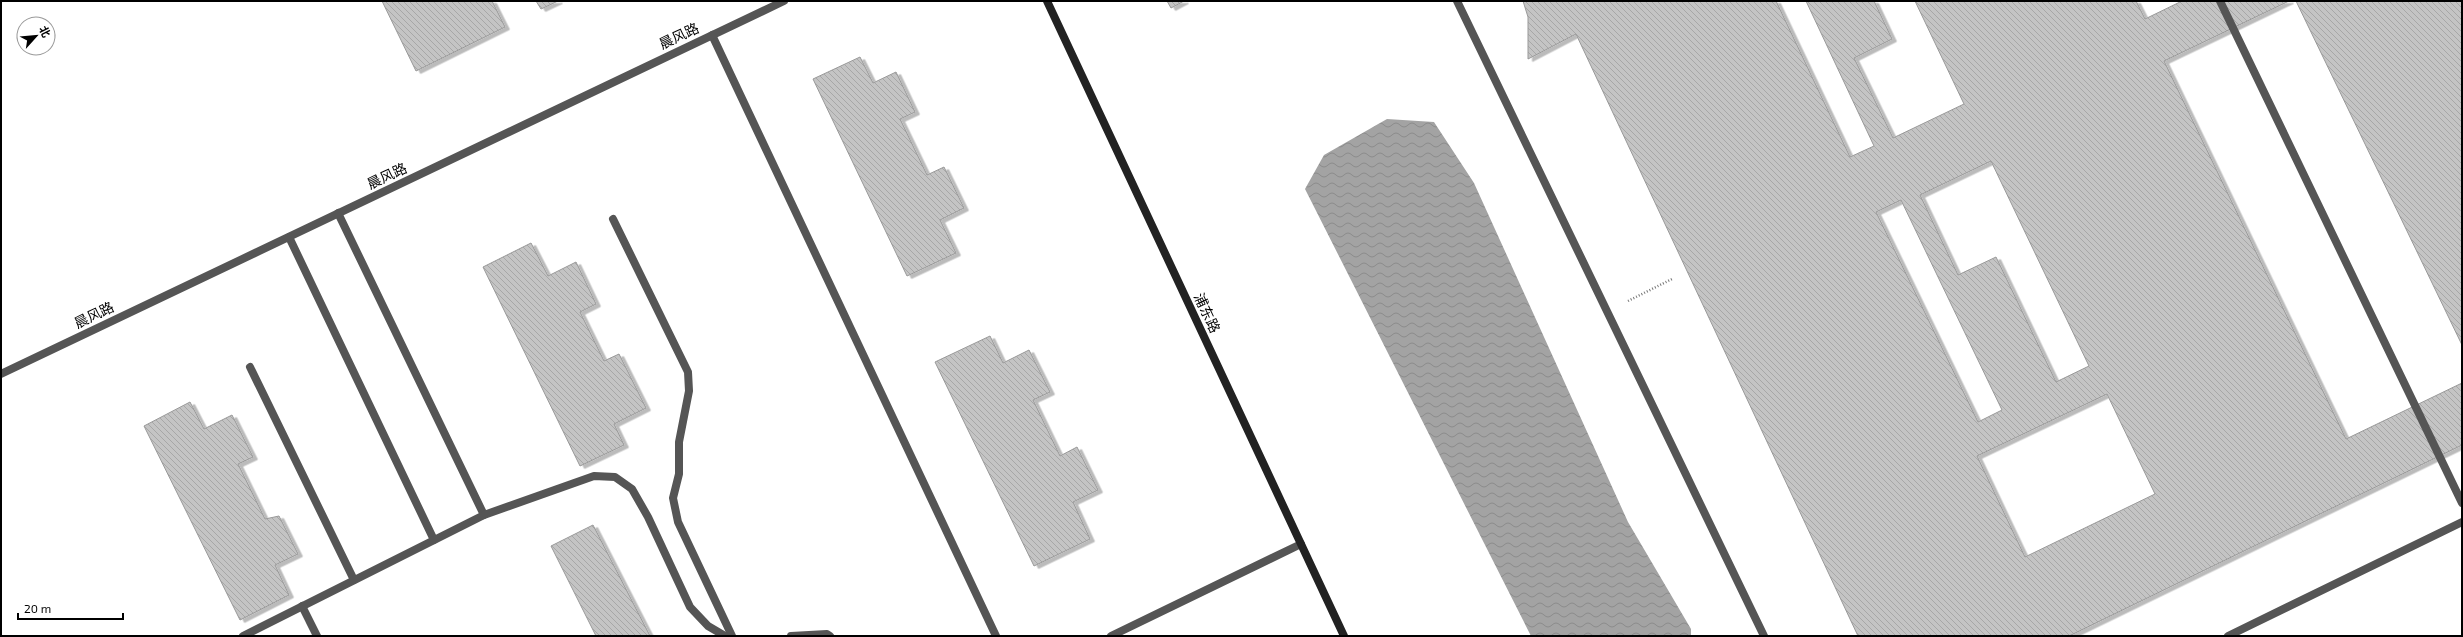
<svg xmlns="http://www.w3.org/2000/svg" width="2463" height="637" font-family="'Exo 2','Noto Sans SC',sans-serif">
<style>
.water{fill:url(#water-waves)}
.building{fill:url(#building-back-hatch);stroke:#999;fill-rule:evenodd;filter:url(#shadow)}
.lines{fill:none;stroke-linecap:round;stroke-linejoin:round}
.path{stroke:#777;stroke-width:2.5;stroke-dasharray:1 2;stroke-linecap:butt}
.lane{stroke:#555;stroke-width:8}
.street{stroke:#555;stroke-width:8}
.secondary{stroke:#222;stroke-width:8}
.labels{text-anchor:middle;stroke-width:3;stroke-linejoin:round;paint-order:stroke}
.street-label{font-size:14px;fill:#000;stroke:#fff}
</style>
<defs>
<pattern id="water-waves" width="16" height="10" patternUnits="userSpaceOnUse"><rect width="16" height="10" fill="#a3a3a3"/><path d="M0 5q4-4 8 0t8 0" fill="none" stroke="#8b8b8b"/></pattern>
<pattern id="building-back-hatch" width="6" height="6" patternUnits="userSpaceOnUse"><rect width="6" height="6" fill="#c4c4c4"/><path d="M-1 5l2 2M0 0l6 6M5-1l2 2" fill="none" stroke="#a7a7a7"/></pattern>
<filter id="shadow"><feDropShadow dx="4.5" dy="2.5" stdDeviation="0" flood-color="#0004"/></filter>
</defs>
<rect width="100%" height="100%" fill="#fff"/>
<!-- water -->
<path class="water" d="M1387,119l47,3 40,61 154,339 63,107v7h-160l-226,-447 19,-34z"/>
<!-- building -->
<g class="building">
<path d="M382,1h110l13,26 -89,44z"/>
<path d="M536,1h22l-17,8z"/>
<path d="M1167,1h17l-13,7z"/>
<path d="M1523,1h253l74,156 24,-11 -68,-145h68l18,38 -38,19 39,80 71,-34 -49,-103h221l9,18 37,-18h107l-125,60 182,378 116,-56v62l-393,191h-211l-282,-602 -48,25v-42zM1991,161l98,205 -33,16 -60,-125 -38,18 -38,-80zM1901,200l101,210 -24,12 -102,-210zM2107,394l48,100 -130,63 -48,-101z"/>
<path d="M2296,1h166v344z"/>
<path d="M860,57l13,26 23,-11 19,40 -15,7 27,56 17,-8 20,41 -24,12 16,33 -49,23 -94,-197z"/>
<path d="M531,243l17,33 28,-14 20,42 -16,8 24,49 15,-7 27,54 -32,16 10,21 -44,21 -97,-199z"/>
<path d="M990,336l13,27 26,-13 21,42 -17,8 27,56 17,-9 21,43 -25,12 17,37 -56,27 -99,-204z"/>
<path d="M190,402l14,27 28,-14 21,42 -15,7 27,55 14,-3 19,38 -23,11 14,30 -49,25 -96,-194z"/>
<path d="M593,525l57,111h-54l-45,-90z"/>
</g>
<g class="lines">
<!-- path -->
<path class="path" d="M1628,301l44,-22"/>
<!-- lane -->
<g class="lane">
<path d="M1457,1l307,635"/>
<path d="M2220,1l242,502"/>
<path d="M712,35l284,601"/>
<path d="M338,213l146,302"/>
<path d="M613,219l75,153 1,19 -10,51v32l-6,24 5,24 54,114"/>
<path d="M289,237l145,303"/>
<path d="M250,367l104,213"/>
<path d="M302,606l15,30"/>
<path d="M243,636l241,-121 110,-39 21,1 17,12 16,28 42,90 18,19 17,10"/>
<path d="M791,636l36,-2 3,2"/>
<path d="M1111,636l190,-92"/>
<path d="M2228,636l234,-114"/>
</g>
<!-- street -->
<path class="street" d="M1,374l783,-373"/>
<!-- secondary -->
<path class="secondary" d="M1047,1l297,635"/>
</g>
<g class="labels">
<!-- street labels -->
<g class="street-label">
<text transform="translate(679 36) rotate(-25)" y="5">晨风路</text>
<text transform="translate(387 176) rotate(-25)" y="5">晨风路</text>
<text transform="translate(1207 313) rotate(65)" y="5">浦东路</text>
<text transform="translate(94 315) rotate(-26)" y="5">晨风路</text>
</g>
</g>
<!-- border -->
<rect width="2463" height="637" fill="none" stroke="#000000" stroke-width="4"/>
<!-- north arrow -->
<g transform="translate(36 36) rotate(63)"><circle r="19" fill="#ffffff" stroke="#999999"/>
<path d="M0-3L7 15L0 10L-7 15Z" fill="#000000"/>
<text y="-6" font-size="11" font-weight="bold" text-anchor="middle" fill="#000000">北</text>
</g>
<!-- scale -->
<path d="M18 613v6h105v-6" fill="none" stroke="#000000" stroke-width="2"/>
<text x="24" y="613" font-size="12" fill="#000000" stroke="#ffffff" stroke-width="3" paint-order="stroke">20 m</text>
</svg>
